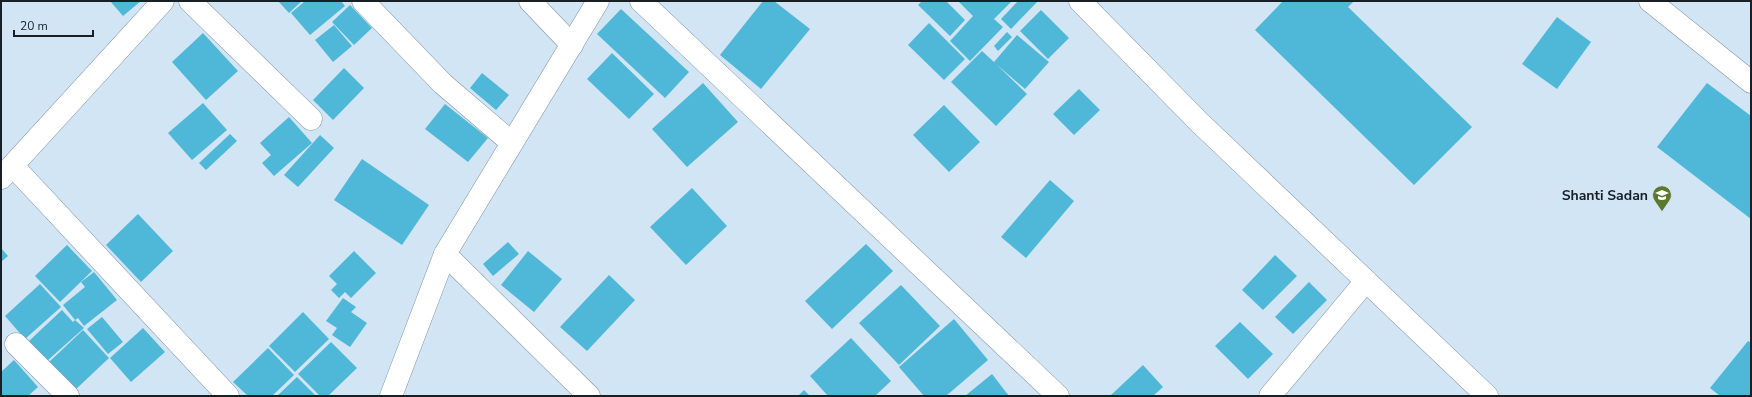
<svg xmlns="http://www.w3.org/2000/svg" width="1752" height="397" font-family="'Nunito Sans',sans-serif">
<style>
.building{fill:#4fb8d8}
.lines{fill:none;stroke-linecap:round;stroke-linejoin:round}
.street-casing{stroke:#8193a2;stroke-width:23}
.street{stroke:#fff;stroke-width:22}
.labels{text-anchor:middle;stroke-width:3;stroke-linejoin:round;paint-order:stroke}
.poi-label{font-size:14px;font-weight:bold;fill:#181f25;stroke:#d1e5f5;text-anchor:end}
</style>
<rect width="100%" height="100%" fill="#d1e5f5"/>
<!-- building -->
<g class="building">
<path d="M110,1h31l-18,15z"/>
<path d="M278,1h24l-13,12z"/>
<path d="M305,1h36l4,5 -35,29 -19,-22z"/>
<path d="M763,1h11l36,28 -49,60 -41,-34z"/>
<path d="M922,1h24l19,19 -15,16 -32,-31z"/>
<path d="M958,1h54l-18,18 9,8 -33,34 -20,-20 23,-25z"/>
<path d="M1018,1h20l-27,28 -10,-10z"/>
<path d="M1283,1h71l-6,6 124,120 -58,58 -159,-155z"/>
<path d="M350,5l22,23 -18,17 -22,-23z"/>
<path d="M621,9l68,63 -24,26 -68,-64z"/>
<path d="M1041,10l28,28 -21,21 -28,-28z"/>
<path d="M1557,17l34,25 -34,47 -35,-25z"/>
<path d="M929,23l36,36 -21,21 -36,-35z"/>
<path d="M334,25l18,21 -19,16 -18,-22z"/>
<path d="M1007,32l5,5 -14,14 -4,-5z"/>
<path d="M203,33l35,38 -32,29 -34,-38z"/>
<path d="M1017,35l32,27 -24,27 -29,-25 31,30 -31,32 -45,-44 31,-31 12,11z"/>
<path d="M612,53l42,41 -25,25 -42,-40z"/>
<path d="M344,68l20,20 -31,32 -20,-20z"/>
<path d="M482,73l27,22 -13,15 -26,-22z"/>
<path d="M703,83l35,39 -51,45 -35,-38z"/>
<path d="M1707,83l44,33v103l-94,-72z"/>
<path d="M1079,89l21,21 -26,25 -21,-21z"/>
<path d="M203,103l24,27 -35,30 -24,-27z"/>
<path d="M445,104l43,34 -20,24 -43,-33z"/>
<path d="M944,105l36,37 -31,30 -36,-37z"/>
<path d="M289,117l23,26 -38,33 -12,-13 9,-8 -11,-12z"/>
<path d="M230,134l7,7 -31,29 -7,-7z"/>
<path d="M320,135l14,13 -36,39 -14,-12z"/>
<path d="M362,159l67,46 -27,40 -68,-45z"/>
<path d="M1050,180l24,21 -48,57 -25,-21z"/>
<path d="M692,188l35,38 -41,39 -36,-38z"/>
<path d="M138,214l35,37 -32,31 -35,-37z"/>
<path d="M508,242l11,12 -26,22 -10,-12z"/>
<path d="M866,244l27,27 -61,58 -27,-28z"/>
<path d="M67,245l25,26 -32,31 -25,-26z"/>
<path d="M1,248l7,8 -7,6z"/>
<path d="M354,251l22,22 -25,25 -6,-6 -6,6 -8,-8 6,-6 -8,-8z"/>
<path d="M528,251l34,28 -28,33 -33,-27z"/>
<path d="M1275,255l22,21 -34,34 -21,-20z"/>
<path d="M94,272l23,28 -33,26 -6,-8 -3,2 -12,-15 22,-18 -4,-5z"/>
<path d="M609,275l26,25 -48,51 -27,-24z"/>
<path d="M1309,282l18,18 -34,34 -18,-17z"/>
<path d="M40,284l21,23 -36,32 -20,-23z"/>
<path d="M901,285l39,41 -41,39 -40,-42z"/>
<path d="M343,298l13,9 -5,5 16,11 -17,24 -18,-12 5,-7 -11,-7z"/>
<path d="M62,310l11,12 2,-2 9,8 -37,33 -18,-20z"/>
<path d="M303,312l26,27 -34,33 -26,-26z"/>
<path d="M102,317l21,25 -15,12 -21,-25z"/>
<path d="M954,319l34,41 -42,36h-22l-25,-29z"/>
<path d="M1240,322l33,32 -25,25 -33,-33z"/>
<path d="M143,328l22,24 -34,30 -21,-24z"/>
<path d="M83,330l26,28 -35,33 -26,-28z"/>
<path d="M851,338l40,43 -16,15h-47l-18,-20z"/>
<path d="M1748,341l3,2v53h-31l-10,-8z"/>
<path d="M331,342l26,26 -29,28h-8l-22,-22z"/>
<path d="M268,348l26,27 -22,21h-24l-15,-14z"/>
<path d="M14,360l24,27 -10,9h-27v-24z"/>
<path d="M1143,365l20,22 -10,9h-43z"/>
<path d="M992,374l17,22h-44z"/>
<path d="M297,377l19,19h-39z"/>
<path d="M804,390l6,6h-12z"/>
</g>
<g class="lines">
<defs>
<g id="street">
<path d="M190,1l121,118"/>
<path d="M363,1l80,83 69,59"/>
<path d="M530,1l42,44"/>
<path d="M641,1l417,395"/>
<path d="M1080,1l120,122 287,273"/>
<path d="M1650,1l101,81"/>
<path d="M13,166l215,230"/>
<path d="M1,178l162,-177"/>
<path d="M445,254l144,142"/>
<path d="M16,344l52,52"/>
<path d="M391,396l54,-142 153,-253"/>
<path d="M1270,396l96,-115"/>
</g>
</defs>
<!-- street casing -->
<use href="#street" class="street-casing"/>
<!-- street -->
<use href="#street" class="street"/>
</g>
<!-- icons -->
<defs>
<symbol id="school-pin" viewBox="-11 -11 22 30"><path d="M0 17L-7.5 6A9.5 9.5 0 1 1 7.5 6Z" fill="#5c782c" stroke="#d1e5f5"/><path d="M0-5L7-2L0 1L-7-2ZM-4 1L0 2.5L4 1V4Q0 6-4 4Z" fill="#fff"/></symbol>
</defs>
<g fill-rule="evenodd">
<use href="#school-pin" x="1651" y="184" width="22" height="30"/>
</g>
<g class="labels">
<!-- poi labels -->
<g class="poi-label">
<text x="1648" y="200">Shanti Sadan</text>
</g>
</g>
<!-- border -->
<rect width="1752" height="397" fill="none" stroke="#181f25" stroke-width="4"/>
<!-- scale -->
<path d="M14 30v6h79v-6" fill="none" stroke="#181f25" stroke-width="2"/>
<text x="20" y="30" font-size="12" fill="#181f25" stroke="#d1e5f5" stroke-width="3" paint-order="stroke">20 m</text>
</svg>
